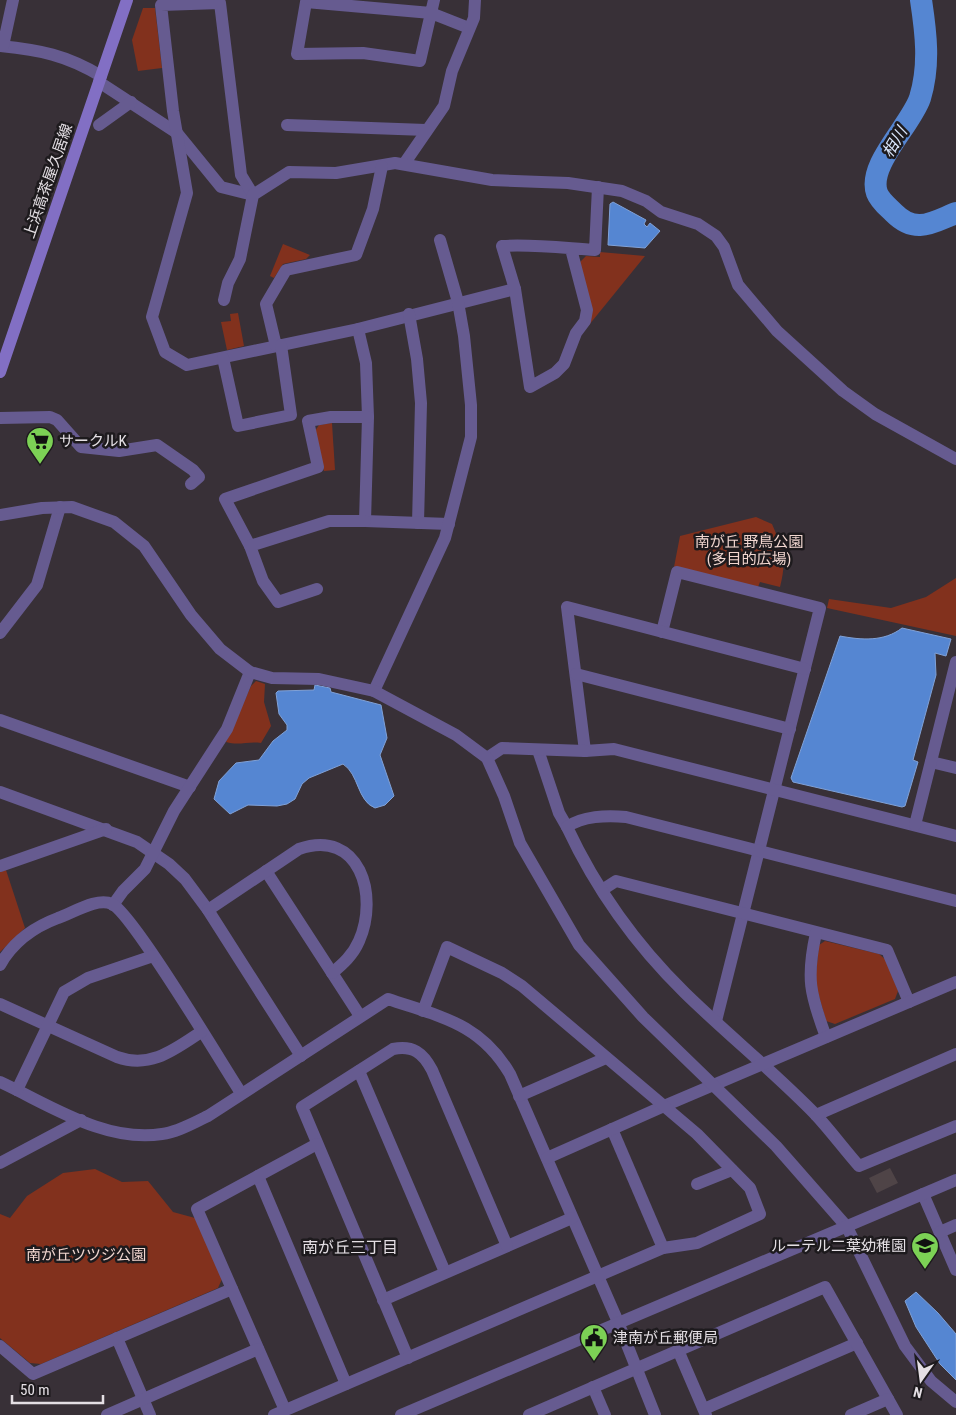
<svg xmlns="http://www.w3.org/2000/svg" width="956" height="1415" font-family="'Roboto Condensed','Noto Sans JP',sans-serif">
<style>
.green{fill:#82311d}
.water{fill:#5586d2;stroke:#80a1d7}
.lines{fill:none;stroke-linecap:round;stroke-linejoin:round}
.river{stroke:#5586d2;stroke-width:22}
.building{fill:#4f4447}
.minor{stroke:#665b90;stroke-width:12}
.tertiary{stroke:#665b90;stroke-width:12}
.secondary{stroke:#826fc4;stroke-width:12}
.labels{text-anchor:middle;stroke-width:5;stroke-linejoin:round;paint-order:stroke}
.street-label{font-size:15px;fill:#e4dfe4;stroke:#1d1a1d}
.poi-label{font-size:15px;fill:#e4dfe4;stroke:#1d1a1d;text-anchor:start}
.park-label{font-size:15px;fill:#f1d6cf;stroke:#1d1a1d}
.water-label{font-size:16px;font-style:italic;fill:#d8e5fa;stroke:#1d1a1d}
.neighbourhood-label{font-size:16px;fill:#e4dfe4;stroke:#1d1a1d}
</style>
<rect width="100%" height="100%" fill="#383037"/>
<!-- green -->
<g class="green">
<path d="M143,8h12l7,60 -24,3 -6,-31z"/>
<path d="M283,244l27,11 -4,4 -23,5 -9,14 -4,-2z"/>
<path d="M600,252l45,4 -56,69 -10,-62 7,-7 14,1z"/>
<path d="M238,313l6,33 -17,4 -6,-28 10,-1 -1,-7z"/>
<path d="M332,423l3,47 -11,1 -9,-40 4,-6z"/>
<path d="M756,517l16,7c11,25 15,36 8,63l-20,-5 -2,5 -84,-20 6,-31z"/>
<path d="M956,578v58l-129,-28 2,-9 62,9 35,-11z"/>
<path d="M256,681l9,3 -1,18 7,24 -10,17c-13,-2 -22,3 -35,-1l25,-56z"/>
<path d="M6,870l19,58 -25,24v-80z"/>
<path d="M825,941l54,13 7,6 12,31 -3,8 -60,25 -9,-3 -11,-39 4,-37z"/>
<path d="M95,1169l27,13 26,-1 25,31 22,6 27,61 -4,9 -177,76 -11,-1 -30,-25v-124l10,4 17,-22 36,-23z"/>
</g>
<!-- water -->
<g class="water">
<path d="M613,202l33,18 -2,4 3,3 3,-4 10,8 -15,17 -37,-3 2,-41z"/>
<path d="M902,628l49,11 -5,17 -11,-3 1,22 -23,85 5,2 -13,44 -3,1 -109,-25 -2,-4 49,-142c21,4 44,6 62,-8z"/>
<path d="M315,685l15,3 1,4 50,13 6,33 -7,17 14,41 -9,9 -10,3c-18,-7 -16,-34 -32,-44l-34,14 -7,6 -7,15 -8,5 -10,2 -29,-1 -18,9 -16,-15 5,-18 17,-18 23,-3 14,-19 14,-11v-5l-8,-11 -3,-21 2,-2 36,-1z"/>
<path d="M916,1292l22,21 18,21v46l-16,-16 -24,-37 -11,-26z"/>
</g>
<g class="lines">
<!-- river -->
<path class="river" d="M921,0c5,33 9,65 -1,98 -9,27 -53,67 -43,95 3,8 11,14 17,20 22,22 39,9 62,0"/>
</g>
<!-- building -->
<path class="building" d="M890,1168l8,15 -21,10 -8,-15z"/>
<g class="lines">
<!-- minor -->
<g class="minor">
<path d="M434,0l-3,13 -125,-11 -9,52 66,-1 57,8 11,-48 38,15"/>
<path d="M0,46c40,4 66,9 101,30"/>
<path d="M3,46l10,-46"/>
<path d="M99,82l78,51 44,54 32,8"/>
<path d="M99,125l32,-23"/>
<path d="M287,125l139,5"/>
<path d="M404,164l40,-58 8,-35 22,-53 1,-18"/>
<path d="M253,195l-12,-20 -21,-172 -59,2 12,106 14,82 -35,124 13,35 22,13 171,-36 157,-40"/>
<path d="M571,249l16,61 -2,11 -9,12 -12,31 -9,9 -25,14 -15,-98 -13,-43c31,-2 62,2 93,4l3,-63"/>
<path d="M224,300l4,-17 12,-24 13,-64 36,-23 47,1 59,-10 97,17 76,3 54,8 24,10 15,11 37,12 18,12 8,11 14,38 39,46 66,60 32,23 81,45"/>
<path d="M409,314l8,45 4,44 -3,120"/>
<path d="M358,329l8,34 2,54 -3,104 84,3"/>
<path d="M276,346l-10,-42 20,-34 70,-15 17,-46 9,-43"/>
<path d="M223,358l15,68 53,-11 -10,-70"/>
<path d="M0,418l50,-1 7,3 24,27 38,4 38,-6 36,25 6,7 -8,7"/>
<path d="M250,546l-25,-47 93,-32 -10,-46 23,-4h37"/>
<path d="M317,589l-39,13 -15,-21 -13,-35 79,-25h36"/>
<path d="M662,632l15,-60 143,36 -104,413"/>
<path d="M0,633l37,-48 23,-78"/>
<path d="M805,669l-238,-62 18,144 29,-2 342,87"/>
<path d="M576,674l214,55"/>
<path d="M374,691l71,-153 26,-101v-32l-7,-69 -6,-34 -18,-62"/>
<path d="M0,720l190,67"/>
<path d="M538,750l21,63 8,14"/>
<path d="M487,758l15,-10 83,3"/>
<path d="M931,762l25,6"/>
<path d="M0,792l137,50 32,22 16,15 23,31 93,146"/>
<path d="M915,825l41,-163"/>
<path d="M0,866l106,-37"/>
<path d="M266,871l94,145"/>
<path d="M602,890l14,-9 271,69 22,52"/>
<path d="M956,901l-330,-84c-19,-2 -44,-1 -59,10 29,62 69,118 118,166 42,41 88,78 130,121 15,16 29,35 44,52l97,-40"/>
<path d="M113,905l10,-14 22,-22 29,-58 53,-82 23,-57"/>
<path d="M208,910l91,-61c61,-21 80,47 60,92 -6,14 -16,23 -27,32"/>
<path d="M816,933c-10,45 -6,61 10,104"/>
<path d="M0,965c13,-23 34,-38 58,-47 15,-5 39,-21 54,-14 21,10 110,160 129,189"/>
<path d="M0,1004l117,53c33,12 57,-7 84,-25"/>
<path d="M359,1071l86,201"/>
<path d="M0,1082c50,23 105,61 162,52 16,-2 31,-11 46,-18l180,-117c53,18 92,24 122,75l108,248"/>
<path d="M17,1090l47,-98 24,-14 65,-22"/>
<path d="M519,1096l87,-38"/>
<path d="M816,1115l140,-61"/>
<path d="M612,1129l51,119"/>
<path d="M547,1158l117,-52 292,-124"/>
<path d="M0,1163l81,-43"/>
<path d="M258,1176l88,208"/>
<path d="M697,1184l35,-14"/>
<path d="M923,1194l33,76"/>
<path d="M940,1232l16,-7"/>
<path d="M383,1300l189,-82"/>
<path d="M117,1338l33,77"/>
<path d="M0,1346l33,28 199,-85"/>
<path d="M678,1350l28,65"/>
<path d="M408,1358l-106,-251 91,-58c20,-4 30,4 39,21l75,176"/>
<path d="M593,1387l12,28"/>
<path d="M704,1409l153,-66"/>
<path d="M285,1410l-88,-201 120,-65"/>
<path d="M107,1415l151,-66"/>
<path d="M274,1415l389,-167 34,-5 63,-29 -10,-26 -53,-54 -33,-28 -142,-120 -20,-13 -55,-26 -24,64"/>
<path d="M529,1415l296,-128 72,128"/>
<path d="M851,1415l37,-16"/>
</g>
<!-- tertiary -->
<g class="tertiary">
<path d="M0,515l42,-7 30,-1 42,15 30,24 47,69 29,34 30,23 22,6 47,1 55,12 82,44 31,23 17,38 16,47 59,102 64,72 133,129 71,81 58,119 26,35 25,21"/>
<path d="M618,1322l37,93"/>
<path d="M401,1415l555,-235"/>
</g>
<!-- secondary -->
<path class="secondary" d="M0,372l127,-372"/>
</g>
<!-- icons -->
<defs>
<symbol id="supermarket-pin" viewBox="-11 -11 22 30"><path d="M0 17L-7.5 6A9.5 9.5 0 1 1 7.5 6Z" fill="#7cd155" stroke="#1d1a1d"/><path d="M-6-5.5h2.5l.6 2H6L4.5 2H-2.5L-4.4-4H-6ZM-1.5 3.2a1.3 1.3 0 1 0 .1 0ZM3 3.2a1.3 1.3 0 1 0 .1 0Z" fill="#111"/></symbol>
<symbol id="school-pin" viewBox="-11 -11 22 30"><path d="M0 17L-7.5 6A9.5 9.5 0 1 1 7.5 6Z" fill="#7cd155" stroke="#1d1a1d"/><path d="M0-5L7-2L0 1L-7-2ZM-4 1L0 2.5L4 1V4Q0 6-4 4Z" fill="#111"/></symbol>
<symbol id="civic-pin" viewBox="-11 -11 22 30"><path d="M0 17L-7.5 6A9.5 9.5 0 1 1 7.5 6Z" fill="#7cd155" stroke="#1d1a1d"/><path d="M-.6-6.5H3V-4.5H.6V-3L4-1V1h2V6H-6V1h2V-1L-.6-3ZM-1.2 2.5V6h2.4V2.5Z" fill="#111"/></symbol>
</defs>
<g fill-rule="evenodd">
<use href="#supermarket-pin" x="24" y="425" width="32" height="43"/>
<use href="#school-pin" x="909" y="1230" width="32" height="43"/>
<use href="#civic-pin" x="578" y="1322" width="32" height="43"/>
</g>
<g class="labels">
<!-- street labels -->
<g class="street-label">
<text transform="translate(48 181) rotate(-71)" y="5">上浜高茶屋久居線</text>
</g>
<!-- poi labels -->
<g class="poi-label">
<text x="59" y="446">サークルK</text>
<text x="906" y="1251" text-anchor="end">ルーテル二葉幼稚園</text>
<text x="613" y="1343">津南が丘郵便局</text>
</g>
<!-- park labels -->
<g class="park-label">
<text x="749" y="547">南が丘 野鳥公園<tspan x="749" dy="17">(多目的広場)</tspan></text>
<text x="86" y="1260">南が丘ツツジ公園</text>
</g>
<!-- water labels -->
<g class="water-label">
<text transform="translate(894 142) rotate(-59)" y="6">相川</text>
</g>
<!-- neighbourhood labels -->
<g class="neighbourhood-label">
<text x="350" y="1253">南が丘三丁目</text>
</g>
</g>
<!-- north arrow -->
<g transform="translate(921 1380) rotate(194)" stroke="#1d1a1d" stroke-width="4" paint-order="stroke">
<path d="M0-4L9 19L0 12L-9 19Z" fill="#e4dfe4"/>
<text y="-8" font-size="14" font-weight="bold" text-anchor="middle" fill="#e4dfe4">N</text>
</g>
<!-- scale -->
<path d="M12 1395v8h91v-8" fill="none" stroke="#e4dfe4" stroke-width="2.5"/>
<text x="20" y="1395" font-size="15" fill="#e4dfe4" stroke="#1d1a1d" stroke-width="4" paint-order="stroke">50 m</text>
</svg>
